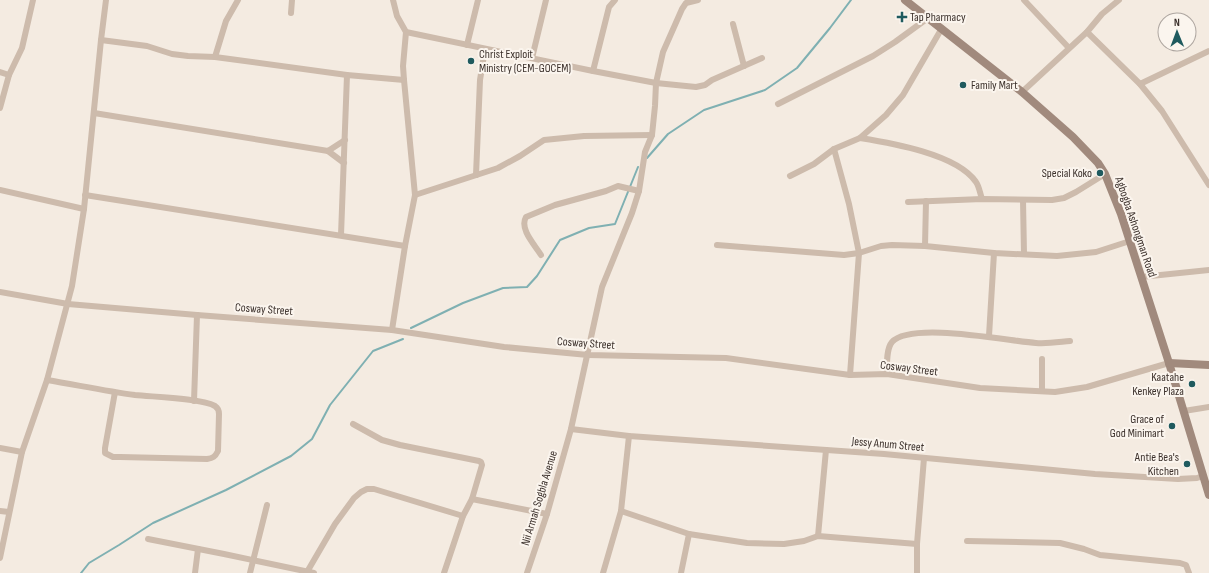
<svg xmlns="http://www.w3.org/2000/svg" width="1209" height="573" font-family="'Sofia Sans Condensed',sans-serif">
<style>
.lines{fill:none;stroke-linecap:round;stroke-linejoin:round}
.stream{stroke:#7fb0b2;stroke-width:2}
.street{stroke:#cdbbac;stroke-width:6}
.secondary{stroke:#a18a7d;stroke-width:8}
.poi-dot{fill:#1f5a5e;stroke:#fbf5ee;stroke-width:1.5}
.labels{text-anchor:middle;stroke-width:4;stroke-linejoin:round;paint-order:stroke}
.poi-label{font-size:12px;fill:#3b302b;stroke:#fbf5ee;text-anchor:end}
.street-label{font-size:12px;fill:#3b302b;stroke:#fbf5ee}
</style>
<rect width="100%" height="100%" fill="#f4ebe1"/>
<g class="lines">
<!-- stream -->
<g class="stream">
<path d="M647,158l21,-24 36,-24 61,-20 32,-22 33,-40 21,-28"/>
<path d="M411,328l52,-25 40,-15 24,-1 10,-11 23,-36 29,-12 26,-4 23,-57"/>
<path d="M81,573l8,-10 30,-18 34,-22 73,-33 65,-34 21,-17 18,-34 43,-54 30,-12"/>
</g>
<!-- street -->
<g class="street">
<path d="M1024,0l45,48"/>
<path d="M291,13l1,-13"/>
<path d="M733,24l11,42"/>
<path d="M406,32l187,39 63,12 40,4 9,-2 7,-5 50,-22"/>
<path d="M1087,32l53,52 22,27 47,74"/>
<path d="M101,40l46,6 25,8 16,2 27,1 132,18 57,5"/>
<path d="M467,45l11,-45"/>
<path d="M215,57l11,-36 12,-21"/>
<path d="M532,58l14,-58"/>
<path d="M593,71l16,-64 6,-7"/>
<path d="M0,72l9,3"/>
<path d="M1140,84l69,-33"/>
<path d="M1022,92l65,-60 15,-18 17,-14"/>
<path d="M778,104l95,-48 22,-14 33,-24"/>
<path d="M0,108l9,-33 13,-27 11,-48"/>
<path d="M94,113l234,38 17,-11"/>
<path d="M860,138c31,5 97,16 116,44 3,4 4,11 6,17"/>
<path d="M834,149l15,55 10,49 -9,122"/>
<path d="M328,151l16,12"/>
<path d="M476,175l4,-95 5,-31"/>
<path d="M790,176l24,-12 20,-15 26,-11 26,-23 17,-20 39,-67"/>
<path d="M0,190l84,19"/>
<path d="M85,195l320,51"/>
<path d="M415,195l83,-27 22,-12 24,-16 40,-4 68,-1"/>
<path d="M1023,200l1,54"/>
<path d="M908,202l74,-3 70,1 12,-2 12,-6 29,-18"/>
<path d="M341,235l6,-160"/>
<path d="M717,245l127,10 15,-2 22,-7 11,-1 33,1 69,7 63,3 39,-4 34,-11"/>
<path d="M925,246l1,-45"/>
<path d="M541,255c-6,-10 -22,-26 -15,-38l29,-12 51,-14 12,-5 21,5"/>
<path d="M1141,277l68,-7"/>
<path d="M0,292l68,12 129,11 195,15 112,17 84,8 138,3 124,17 37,-1 93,14 75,4 32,-5 82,-24"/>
<path d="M392,330l13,-84 10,-51 -11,-115 -1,-14 3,-34 -9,-16 -4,-16"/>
<path d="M989,336l5,-83"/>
<path d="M887,374c0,-9 -1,-25 5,-32 19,-21 116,-1 144,1 11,1 23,-1 34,-2"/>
<path d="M47,380c30,5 59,11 88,15 19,2 65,3 80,11 3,2 4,4 4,8l-1,37c-3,6 -5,7 -11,8l-87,-2h-7l-8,-4v-5l10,-56"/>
<path d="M1042,391v-32"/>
<path d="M194,401l3,-86"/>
<path d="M1184,411l25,-4"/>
<path d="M353,424l29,16 18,5 79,16 2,1 1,3 -10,34 -9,17 -19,57"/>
<path d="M571,429l58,7 255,18 211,20 83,5 19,-1 6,-2"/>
<path d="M0,448l22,4"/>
<path d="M472,499l75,15"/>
<path d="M0,511l9,1"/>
<path d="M621,511l68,23 58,9 37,1 20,-3 14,-5 99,8"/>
<path d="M818,536l8,-86"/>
<path d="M148,539l76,15 90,19"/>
<path d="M967,541l93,2 24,6 16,6 80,8 6,2 3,8"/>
<path d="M0,558l22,-106 25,-72 25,-94 12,-77 17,-169 5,-40"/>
<path d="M307,572l28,-48 19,-26 7,-6 6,-3h7l89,27"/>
<path d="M195,573l3,-24"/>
<path d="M250,573l17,-68"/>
<path d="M527,573l20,-59 24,-85 31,-142 30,-74 7,-22 6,-39 7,-17 3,-29 1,-23 7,-31 19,-43 4,-6 12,-3"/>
<path d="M603,573l18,-62 8,-75"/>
<path d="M681,573l8,-39"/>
<path d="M917,573v-29l7,-86"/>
</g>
<!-- secondary -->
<g class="secondary">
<path d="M905,0l117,92 51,45 25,26 7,11 16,40 48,149 40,132"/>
<path d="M1169,363l40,2"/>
</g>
</g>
<!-- markers -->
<g class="poi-dot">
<path d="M900 11h4v4h4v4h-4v4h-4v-4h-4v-4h4z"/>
<circle cx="471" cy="61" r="4"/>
<circle cx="963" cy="85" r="4"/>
<circle cx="1100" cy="173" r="4"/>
<circle cx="1192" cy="384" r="4"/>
<circle cx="1172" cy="426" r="4"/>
<circle cx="1187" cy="464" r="4"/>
</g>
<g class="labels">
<!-- poi labels -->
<g class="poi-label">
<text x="910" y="21" text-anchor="start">Tap Pharmacy</text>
<text x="479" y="58" text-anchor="start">Christ Exploit<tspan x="479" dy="14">Ministry (CEM-GOCEM)</tspan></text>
<text x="971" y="89" text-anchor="start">Family Mart</text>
<text x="1092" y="177">Special Koko</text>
<text x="1184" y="381">Kaatahe<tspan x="1184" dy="14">Kenkey Plaza</tspan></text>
<text x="1164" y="423">Grace of<tspan x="1164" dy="14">God Minimart</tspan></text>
<text x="1179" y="461">Antie Bea's<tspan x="1179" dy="14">Kitchen</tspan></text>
</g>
<!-- street labels -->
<g class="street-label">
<text transform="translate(1136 227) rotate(71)" y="4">Agbogba Ashongman Road</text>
<text transform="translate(264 309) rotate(4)" y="4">Cosway Street</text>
<text transform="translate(586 343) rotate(4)" y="4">Cosway Street</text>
<text transform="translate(909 368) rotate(7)" y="4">Cosway Street</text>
<text transform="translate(888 444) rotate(5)" y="4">Jessy Anum Street</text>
<text transform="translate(539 498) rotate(-73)" y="4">Nii Armah Sogbla Avenue</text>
</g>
</g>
<!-- north arrow -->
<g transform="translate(1177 32) rotate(359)"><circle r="19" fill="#fbf5ee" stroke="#aea6a0"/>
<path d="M0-3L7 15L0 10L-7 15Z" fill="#1f5a5e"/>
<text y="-6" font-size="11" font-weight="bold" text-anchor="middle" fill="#3b302b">N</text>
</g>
</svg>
